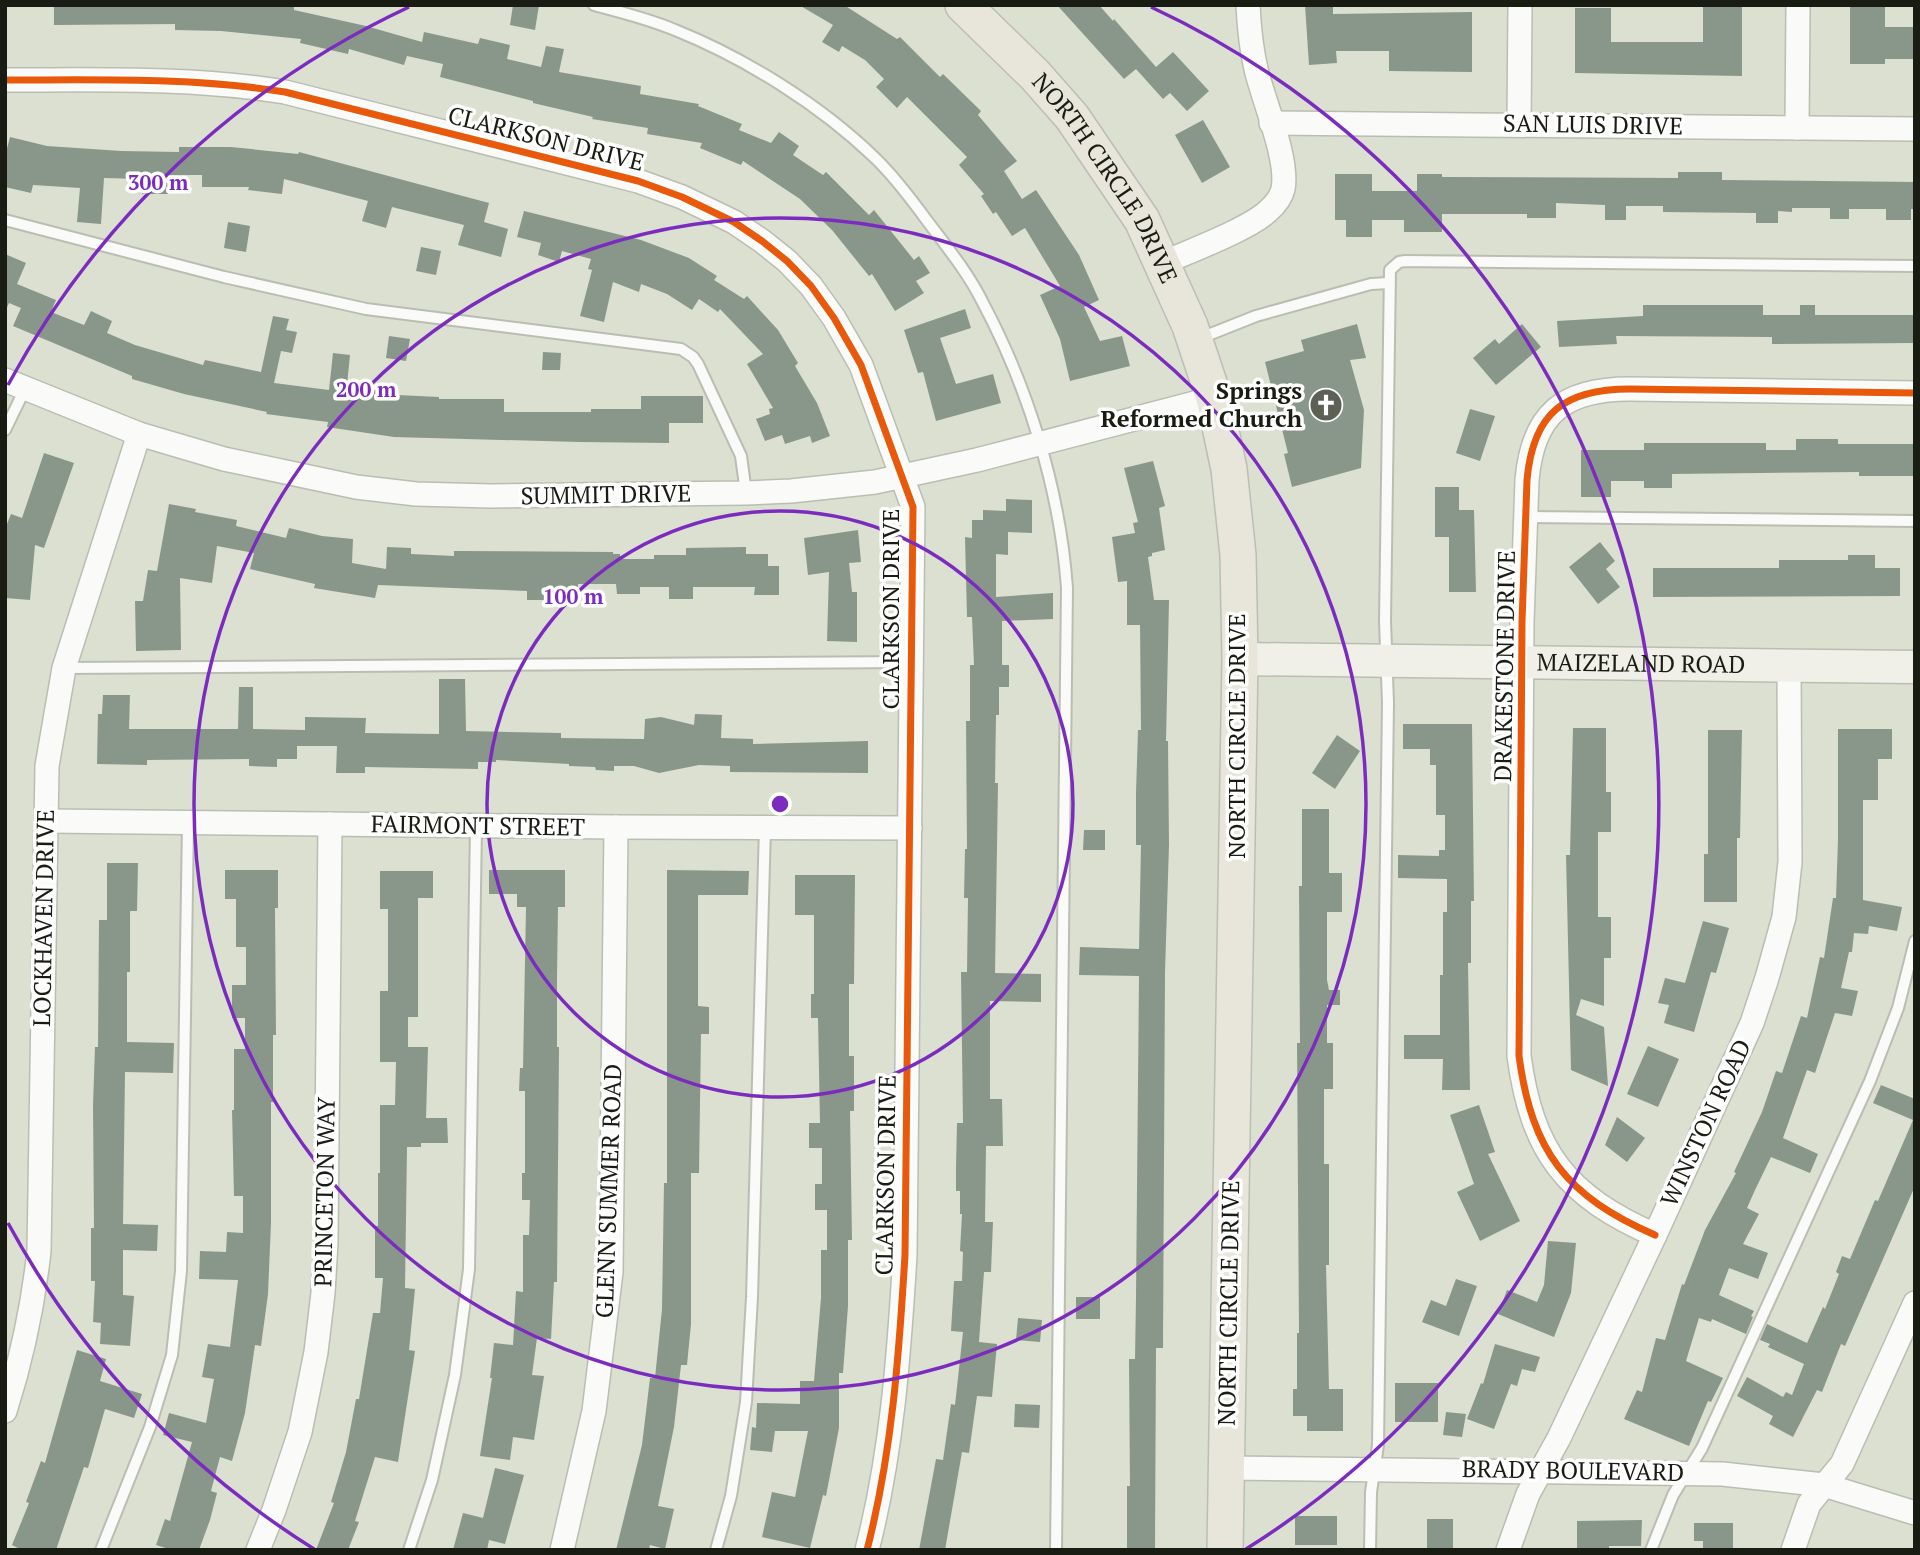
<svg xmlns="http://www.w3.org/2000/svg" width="1920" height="1555" font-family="'PT Serif',serif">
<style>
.building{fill:#89978a}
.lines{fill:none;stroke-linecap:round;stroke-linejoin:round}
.service-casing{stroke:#babeb2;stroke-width:14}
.minor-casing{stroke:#babeb2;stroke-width:26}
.secondary-casing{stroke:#babeb2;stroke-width:35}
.primary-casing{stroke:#bcbeb6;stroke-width:38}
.service{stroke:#fafaf8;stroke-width:10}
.minor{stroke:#fafaf8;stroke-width:23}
.secondary{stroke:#f0f0e9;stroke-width:32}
.primary{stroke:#e8e5da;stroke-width:35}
.cycleway-casing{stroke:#fff;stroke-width:11}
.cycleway{stroke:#e8590c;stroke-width:7}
.ring{fill:none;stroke:#7b2cbf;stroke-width:3.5}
.labels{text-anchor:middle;stroke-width:7;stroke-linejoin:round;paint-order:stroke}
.street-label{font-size:24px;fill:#191c12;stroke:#fff}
.poi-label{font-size:24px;font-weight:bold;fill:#191c12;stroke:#fff;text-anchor:end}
.centre{fill:#7b2cbf;stroke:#fff;stroke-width:3.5}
.ring-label{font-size:21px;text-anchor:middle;font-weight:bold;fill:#7b2cbf;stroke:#fff;stroke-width:7;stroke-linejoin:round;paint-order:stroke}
</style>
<rect width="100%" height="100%" fill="#dbe0d1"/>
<!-- building -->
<g class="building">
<path d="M54,5h240v5l72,16 56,16 2,-10 54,12 2,-6 30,7 -3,14 34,8 5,-21 18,3 -5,23 82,14 -1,8 59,10 -1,2 44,18 -3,6 32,13 8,-11 20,14 -6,9 30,20 3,-3 43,43 5,-5 40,50 5,-4 11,17 -14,8 8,12 -29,18 -23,-37 -3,2 -37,-46 -32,-31 -57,-38 -2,4 -41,-17 2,-5 -55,-9 1,-6 -56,-9 1,-2 -60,-14v-2l-93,-24 3,-13 -36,-8 -3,9 -55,-16 -1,5 -48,-11 1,-4 -80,-8 -46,-1v-6l-121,1z"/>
<path d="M513,5h26l-4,25 -25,-5z"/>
<path d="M799,5h45l53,34 3,-2 40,40 3,-3 38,37 -3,4 39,46 -13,10 18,28 14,-9 43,65 20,45 -15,7 16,34 22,-5 8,30 -60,15 -10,-42 -20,-44 20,-9 -35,-58 -13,8 -16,-24 -3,2 -12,-18 3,-2 -25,-29 8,-8 -60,-60 -10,11 -21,-21 8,-8 -19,-19 -23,-14 -3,6 -17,-10 11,-17z"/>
<path d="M1057,5h42l14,16 1,-2 42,48 17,-15 36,39 -22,20 -17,-18 -7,6 -27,-30 -12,10z"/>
<path d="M1305,5h28v9l139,-2v60l-83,-1v-20h-53l1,12 -28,2z"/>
<path d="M1703,5h39v71l-167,-3v-65h36v34h92z"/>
<path d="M1850,5h35v22h30v32h-30v5h-35z"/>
<path d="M1203,120l27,47 -28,16 -27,-48z"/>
<path d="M10,137l37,9 74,5 58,1v-5h52l67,7 1,-2 190,51 -5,19 24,7 -7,28 -43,-12 6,-20 -72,-18 -6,21 -24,-7 6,-20 -84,-22 -2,15 -34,-4 1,-3h-47v-12h-34v19h-26v-15l-38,-1 -3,46 -24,-2 3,-34 -47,-3 -2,8 -26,-6v-31z"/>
<path d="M1678,172h44v8l193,2v27h-4v11h-25v-11h-37v10h-19v-11h-38v4l-14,-1v12h-22v-10l-93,-1v-6h-37v14h-21v-15l-49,-2v15h-29v-4h-85v18h-38v-12h-32v17h-26v-17h-11v-46h37v17h45v-17h25v3l236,1z"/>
<path d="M524,211l117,29 48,18 28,18 -3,4 30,19 3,-3 31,34 20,33 -3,3 22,37 13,33 -18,7 -2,-7 -25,8 -3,-9 -17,6 -9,-22 14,-5 -1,-5 4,-1 -26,-44 16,-10 -43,-45 -2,3 -19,-13 -7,11 -25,-16 -26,-10 -2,8 -26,-10 -9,40 -24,-6 12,-46 -4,-1 3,-10 -29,-8 -3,11 -21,-7 3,-12 -24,-6z"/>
<path d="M228,222l22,4 -4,26 -22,-4z"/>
<path d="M421,247l20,4 -5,24 -20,-4z"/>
<path d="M5,254l21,9 -9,21 39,16 -5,12 33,13 7,-14 21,10 -5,12 28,12 68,20 2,-5 56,12 12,-56 16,3 -3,11 11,2 -5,21 -11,-2 -7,32 55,7 4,-37 17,2 -3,30 30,4v5l62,3v2h65v13h87v-3h50v-13h62v27h-34v20l-90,-1 -185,-5 -67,-10 1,-5 -62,-8 1,-2 -83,-18 -52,-15v-3l-119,-50 8,-18 -12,-5 -4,9z"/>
<path d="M1643,305h120v10h37v-10h15v10h100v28l-143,1v-7l-156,-1 1,8 -58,3 -2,-26 86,-5z"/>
<path d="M965,309l6,19 -31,10 16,46 37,-10 8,29 -65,18 -13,-49 -5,1 -14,-43z"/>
<path d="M1357,324l9,34 -16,2 14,50 -3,58 -69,19 -8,-33 4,-1 -23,-91 39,-11 -3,-11z"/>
<path d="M1522,324l19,23 -45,38 -23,-27 22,-19 4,5z"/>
<path d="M389,336l21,3 -4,22 -20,-3z"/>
<path d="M543,352l18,1 -1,17h-18z"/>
<path d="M1470,409l25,7 -15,45 -24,-8z"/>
<path d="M1796,439h42v5h77v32h-56v-4l-187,2v14h-28v-7h-33v16h-30v-47h63v-7h122v7h30z"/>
<path d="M44,453l30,10 -30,85 -9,-3 -5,55 -25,-2v-69l6,-15 11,4z"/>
<path d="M1153,461l12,45 -6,2 6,42 -13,3v3l-4,1 6,43h15l-3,141h2l1,104 -4,127 -2,376h-7l-1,202h-28v-64h3l-1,-127h6l1,-61 3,-322 -60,-1 1,-28 59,2 2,-104h-5v-52l2,-63h3l-1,-105h-13v-44l-9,1 -6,-45 23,-4 -2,-10 5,-1 -14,-54z"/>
<path d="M1435,487h24v23h15l2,82h-27v-55h-14z"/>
<path d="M1006,499l26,1v33l-24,-1v23l-12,-1v43l57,-4v26l-51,2v44h7v22h-10v28h-3l-1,68h3l-3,190 46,1v28l-51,-1v98h12l1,47h-17l-1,76h8l-2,50h-7l-5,70 18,2 -5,53 -15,-1 -8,57 -7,-1 -17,98h-26l17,-91 7,1 8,-56 4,1 8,-73 -12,-1 3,-50h8l1,-29 -3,-1 2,-37h-2v-23h-4v-24l1,-44h6l-2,-151h6l1,-74h-4l1,-49h2l-1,-128h4v-56h4l-2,-48h-5l-2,-80 7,1v-18h11v-10l23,1z"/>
<path d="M169,504l27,5 -1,3 42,8 -1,6 50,12 3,-10 33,8 31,3 -1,24 34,6 1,-22 24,1v6l43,2v-5l159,1v2h7v5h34v-4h32v-7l60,-1v7h22v12h11v29h-25l1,-8h-62v12h-24v-12h-29v7h-23l-1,-10h-38v16h-51v-9l-149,-6 -3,13 -61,-10 1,-4 -65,-15 4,-16 -37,-7 -5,37 -32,-5 1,72 -45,1 -1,-50h8l5,-31 9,1z"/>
<path d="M858,530l3,32 -12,1 3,29h5v50l-30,-1 2,-69 -21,3 -4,-37z"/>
<path d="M1600,542l15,19 -9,8 14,18 -22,17 -29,-37z"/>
<path d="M1848,555h27v13h25v28l-247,1v-29h126v-8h69z"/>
<path d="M439,679h26l1,52 95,2v5l83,1 1,-20 16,-2 33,8 1,-11 27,1 -1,23 32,1v5l115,-3v32l-138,-1v-6l-31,-1 -40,8 -25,-7h-20v5l-18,-1 -1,-3 -26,-1v-2l-73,-4v2h-18v7l-113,-2v6h-29l1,-27h-40v13h-20v8l-28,-1v-7l-102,1v5l-50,-1 1,-50h4l1,-19h27l-1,34h109l1,-42h14v42l52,1v-13l61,1 -1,15 74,1z"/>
<path d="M1403,724h69l2,177h-3v62h-3l2,127h-28l1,-31h-39v-24h36v-60h3v-63h4v-33l-49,-1v-23l41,1v-6h6v-35h-9v-50h-6v-16h-27z"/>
<path d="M1573,728h33v64h5v40h-13v85h13v41h-7v48l-23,-7 -5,16 28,12 4,59 -37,-16 -5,-215h4z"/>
<path d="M1838,729h54v30h-14v41h-15v100l39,7 -5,24 -28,-5 -1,8 -14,-1 -2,19h-3l-8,36 17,3 -6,25 -17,-3 -20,60 -8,-3 -24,68 35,16 -8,19 -39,-16 -16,33 -8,18 12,6 -16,30 25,9 -10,26 -29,-11 -10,27 35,16 -3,5 2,1 -7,17 -34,-15 -1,3 -12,-4 -13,43 37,17 -12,24 -3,-1 -19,45 -65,-27 13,-29 5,2 14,-54 9,2 17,-56 2,1 21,-55 31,-57 -2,-1 28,-60 14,-41 6,2 19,-57 6,2 13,-61 4,1 9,-60h3l2,-59z"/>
<path d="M1708,730h34l-2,108h-3v64h-33v-48h4z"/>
<path d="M1337,735l23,16 -25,38 -23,-16z"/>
<path d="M1302,809h27v64h13v39h-15v68l2,10h11v15h-13v38h6v46h-9v75h5v101h-3l3,124h14v42h-36v-15h-14v-27h4v-56h2l-2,-290h3l-1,-157h3z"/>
<path d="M1084,830h21v20h-22z"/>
<path d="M107,863h31l-1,48h-7v61h-3v70l47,1 -1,30 -48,-1 -2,152 35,1 -1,26 -34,-1v45l11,1 -4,50 -30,-2 1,-21 -8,-1 2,-41h-4v-53h3l-1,-123 2,-58h3l1,-127h8z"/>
<path d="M225,870h53v38h-3l1,127h-3v67h-2v121l-3,71 -7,52 -6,-1 -10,68 -13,48 -12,-4 -9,34 6,2 -7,27 -11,30h-27l-16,-5 9,-26 5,2 22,-79 -29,-7 6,-22 37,10 8,-44 -12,-2 6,-33 22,3 8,-67 -39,-1 1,-28 26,1 1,-20 16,1v-37h-9l-2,-86h2v-61h11v-31h-13v-33h14v-38h-10v-48h-11z"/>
<path d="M489,870h76v37h-7l-1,71v69h2l-2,235h-3l-3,57 -14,-1 -5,37 12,1 -10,64 -21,-3 -3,23 -30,-4 12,-78h-2l4,-35 19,2 3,-54 7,1v-57h6l1,-35h-8v-27h3v-82h-6l1,-23h3l3,-161h-9v-13h-28z"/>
<path d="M667,870l82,1 -1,24h-50v111l11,1v27h-8l-2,139h-8v151l-4,41h-6l-7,62 -16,79 16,3 -9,40 -15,-4 -1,5h-33l26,-105 8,-67h5l7,-69 2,-126h3z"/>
<path d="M380,871h53v27h-15v119h-10v30h20l-2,71h21l1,25h-27v4h-14l-2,141 10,1 -6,61 6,1 -17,111 -23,-5 -20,64 4,1 -11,28h-32l18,-47 -3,-1 15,-50 10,-53h3l14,-86h7l3,-35h-8v-52h3v-53h2v-68h15l1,-43h-16v-71h8v-82h-8z"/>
<path d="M795,875h60l-1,109h-5v72h5v55h-4l2,129h-4v66l-5,67h-4v55l-13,68 -3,-1 -13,53 -48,-11 10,-45 23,5 13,-66h-33l-3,21 -22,-2 2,-23 4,1 1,-25 43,1v-23h14l7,-83v-48h6v-40h-12v-26h7v-36h-13v-25h11l-2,-105h-7v-24h3v-79h-19z"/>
<path d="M1703,921l26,7 -13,45 -5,-1 -17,60 -30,-9 5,-18 -11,-2 7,-25 20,5z"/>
<path d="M1648,1046l31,13 -21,48 -31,-13z"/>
<path d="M1881,1085l34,14v87l-70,160 -4,-2 -19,48 -5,-2 -24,47 -24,-13 4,-8 -36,-20 10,-19 36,20 3,-5 6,3 12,-31 -36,-17 2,-3 -10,-4 7,-16 40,19 16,-36 2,2 14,-35 -3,-2 6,-16 8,3 25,-59 3,1 35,-81 -40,-17z"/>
<path d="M1479,1105l16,47 -7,2 32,67 -40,20 -23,-49 17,-8 -24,-69z"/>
<path d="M1617,1117l28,21 -18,24 -22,-17z"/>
<path d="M1548,1241l28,2 -5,50 -17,44 -56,-23 9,-24 30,12 7,-17z"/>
<path d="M1456,1279l21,7 -18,50 -37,-14 9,-22 15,6z"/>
<rect x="1076" y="1297" width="24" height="22"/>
<path d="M1018,1318l24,2 -2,22 -24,-2z"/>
<path d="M1495,1344l45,13 -5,15 -13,-3 -5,17 -6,-2 -17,45 -27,-10 14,-36 2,1z"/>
<path d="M77,1350l29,9 -6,22 42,13 -8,24 -29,-9 -17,59 -4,-1 -28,83h-34l-10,-5 17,-42 -3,-1 15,-41 4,2z"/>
<rect x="1395" y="1383" width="43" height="39"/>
<path d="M1015,1404l25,1 -1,23 -25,-1z"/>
<path d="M1446,1412l20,2 -4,23 -19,-2z"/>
<path d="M495,1468l29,7 -19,69 -16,-4 -2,10h-34l10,-37 20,5z"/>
<rect x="1295" y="1516" width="42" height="29"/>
<rect x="1427" y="1519" width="26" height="31"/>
<path d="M1642,1520l-1,26h-32v4h-32v-29z"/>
<path d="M1694,1523h39v27h-30v-9h-9z"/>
</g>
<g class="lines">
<defs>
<g id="service">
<path d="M594,5c27,7 55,14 81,25 70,28 145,75 199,127 20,19 38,43 54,65 19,25 40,51 54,79 46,86 78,189 85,287l-11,962"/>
<path d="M5,220l219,57 142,32 315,40 12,8 5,7 43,92 5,37"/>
<path d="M1198,339l58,-23 115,-32 18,-1"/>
<path d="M5,430l20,-41"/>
<path d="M1527,517l388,4"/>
<path d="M64,668l847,-6"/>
<path d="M101,1550l49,-123 22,-72 9,-84 7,-448"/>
<path d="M409,1550l23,-70 23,-105 14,-106 7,-443"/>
<path d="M716,1550l15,-54 15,-94 6,-105 13,-470"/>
<path d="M1370,1550l1,-58 7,-47 10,-742 -3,-82 5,-351 9,-8 6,-1 510,5"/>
<path d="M1651,1550l22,-55 29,-47 168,-367 28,-73 17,-67"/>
</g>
<g id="minor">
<path d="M5,80c94,0 187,-3 280,12l353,89 44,16 52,25 28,19 25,20 24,25 23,32 27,47 52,142 -8,748c-6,100 -13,198 -38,295"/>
<path d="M1271,123l644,6"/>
<path d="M1519,124l1,-119"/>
<path d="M1797,128l1,-123"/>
<path d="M1163,263c27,-12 86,-34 105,-52 7,-6 13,-14 15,-22 6,-30 -20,-89 -27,-120 -5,-21 -7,-43 -8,-64"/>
<path d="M5,380l134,54 85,25 132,28 60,7 75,2 255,-3 45,-2 84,-9 102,-22 237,-62"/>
<path d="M46,821l570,6 294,1"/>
<path d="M1655,1235c-89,-39 -123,-83 -136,-179l3,-434 5,-142c6,-67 37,-91 103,-91l285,4"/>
<path d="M5,1411c17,-53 28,-105 34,-160l8,-485 17,-98 75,-234"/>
<path d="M1226,1468l496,6 102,11 91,28"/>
<path d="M258,1550l16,-40 26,-78 16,-80 7,-59 3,-50 4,-419"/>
<path d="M562,1550l32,-139 17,-139 5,-445"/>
<path d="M1508,1550l20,-56 31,-56 96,-203 97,-212 15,-45 17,-61 6,-55 -1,-196"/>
<path d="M1793,1550l16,-46 33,-40 73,-161"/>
</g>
<g id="secondary">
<path id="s1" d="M1240,659l675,8"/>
</g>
<g id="primary">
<path id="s2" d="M963,5l72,70 37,42 70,103 48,106 24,72 15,71 9,86 2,104 -15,891"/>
</g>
</defs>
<!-- service casing -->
<use href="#service" class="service-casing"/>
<!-- minor casing -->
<use href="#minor" class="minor-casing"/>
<!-- secondary casing -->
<use href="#secondary" class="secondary-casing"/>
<!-- primary casing -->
<use href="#primary" class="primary-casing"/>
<!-- service -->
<use href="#service" class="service"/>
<!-- minor -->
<use href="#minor" class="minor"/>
<!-- secondary -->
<use href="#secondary" class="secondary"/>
<!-- primary -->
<use href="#primary" class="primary"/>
<defs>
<g id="cycleway">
<path d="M5,80c94,0 187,-3 280,12l353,89 44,16 52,25 28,19 25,20 24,25 23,32 27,47 52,142 -8,748c-6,100 -13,198 -38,295"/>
<path d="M1655,1235c-89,-39 -123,-83 -136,-179l3,-434 5,-142c6,-67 37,-91 103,-91l285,4"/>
</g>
</defs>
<!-- cycleway casing -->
<use href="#cycleway" class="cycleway-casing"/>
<!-- cycleway -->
<use href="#cycleway" class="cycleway"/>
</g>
<!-- distance rings -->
<g class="ring">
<circle cx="780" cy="804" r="293"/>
<circle cx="780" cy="804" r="586"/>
<path d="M314 1549A879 879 0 0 1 8 1223M8 385A879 879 0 0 1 409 7M1151 7A879 879 0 0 1 1246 1549"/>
</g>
<!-- icons -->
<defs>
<symbol id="church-disc" viewBox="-11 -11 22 22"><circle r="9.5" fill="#5d6155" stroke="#fff"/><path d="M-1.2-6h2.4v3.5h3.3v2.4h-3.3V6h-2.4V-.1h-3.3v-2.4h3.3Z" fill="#fff"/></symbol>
</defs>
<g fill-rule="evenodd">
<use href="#church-disc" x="1307" y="386" width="38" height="38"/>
</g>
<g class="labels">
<!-- street labels -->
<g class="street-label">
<text transform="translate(1593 125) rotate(1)" y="8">SAN LUIS DRIVE</text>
<text transform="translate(546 139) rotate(14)" y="8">CLARKSON DRIVE</text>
<text dy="8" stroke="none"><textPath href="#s2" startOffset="226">NORTH CIRCLE DRIVE</textPath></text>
<text transform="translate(606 495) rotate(-1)" y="8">SUMMIT DRIVE</text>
<text transform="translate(891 609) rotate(-90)" y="8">CLARKSON DRIVE</text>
<text dy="8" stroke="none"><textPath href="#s1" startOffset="401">MAIZELAND ROAD</textPath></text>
<text transform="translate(1505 666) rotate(-89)" y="8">DRAKESTONE DRIVE</text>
<text transform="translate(1237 736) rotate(-90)" y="8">NORTH CIRCLE DRIVE</text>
<text transform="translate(478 826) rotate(1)" y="8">FAIRMONT STREET</text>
<text transform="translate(44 918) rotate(-89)" y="8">LOCKHAVEN DRIVE</text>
<text transform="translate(1706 1123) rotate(-65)" y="8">WINSTON ROAD</text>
<text transform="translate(886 1175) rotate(-89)" y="8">CLARKSON DRIVE</text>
<text transform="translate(609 1191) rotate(-88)" y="8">GLENN SUMMER ROAD</text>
<text transform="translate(325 1192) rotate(-89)" y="8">PRINCETON WAY</text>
<text transform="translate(1229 1303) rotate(-89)" y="8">NORTH CIRCLE DRIVE</text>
<text transform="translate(1573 1471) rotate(1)" y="8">BRADY BOULEVARD</text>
</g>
<!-- poi labels -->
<g class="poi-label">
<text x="1302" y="399">Springs<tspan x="1302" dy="28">Reformed Church</tspan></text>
</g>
</g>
<circle cx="780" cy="804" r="10" class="centre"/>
<g class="ring-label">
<text x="158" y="190">300 m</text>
<text x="366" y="397">200 m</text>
<text x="573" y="604">100 m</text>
</g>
<!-- border -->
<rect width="1920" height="1555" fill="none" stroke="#191c12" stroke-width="14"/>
</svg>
